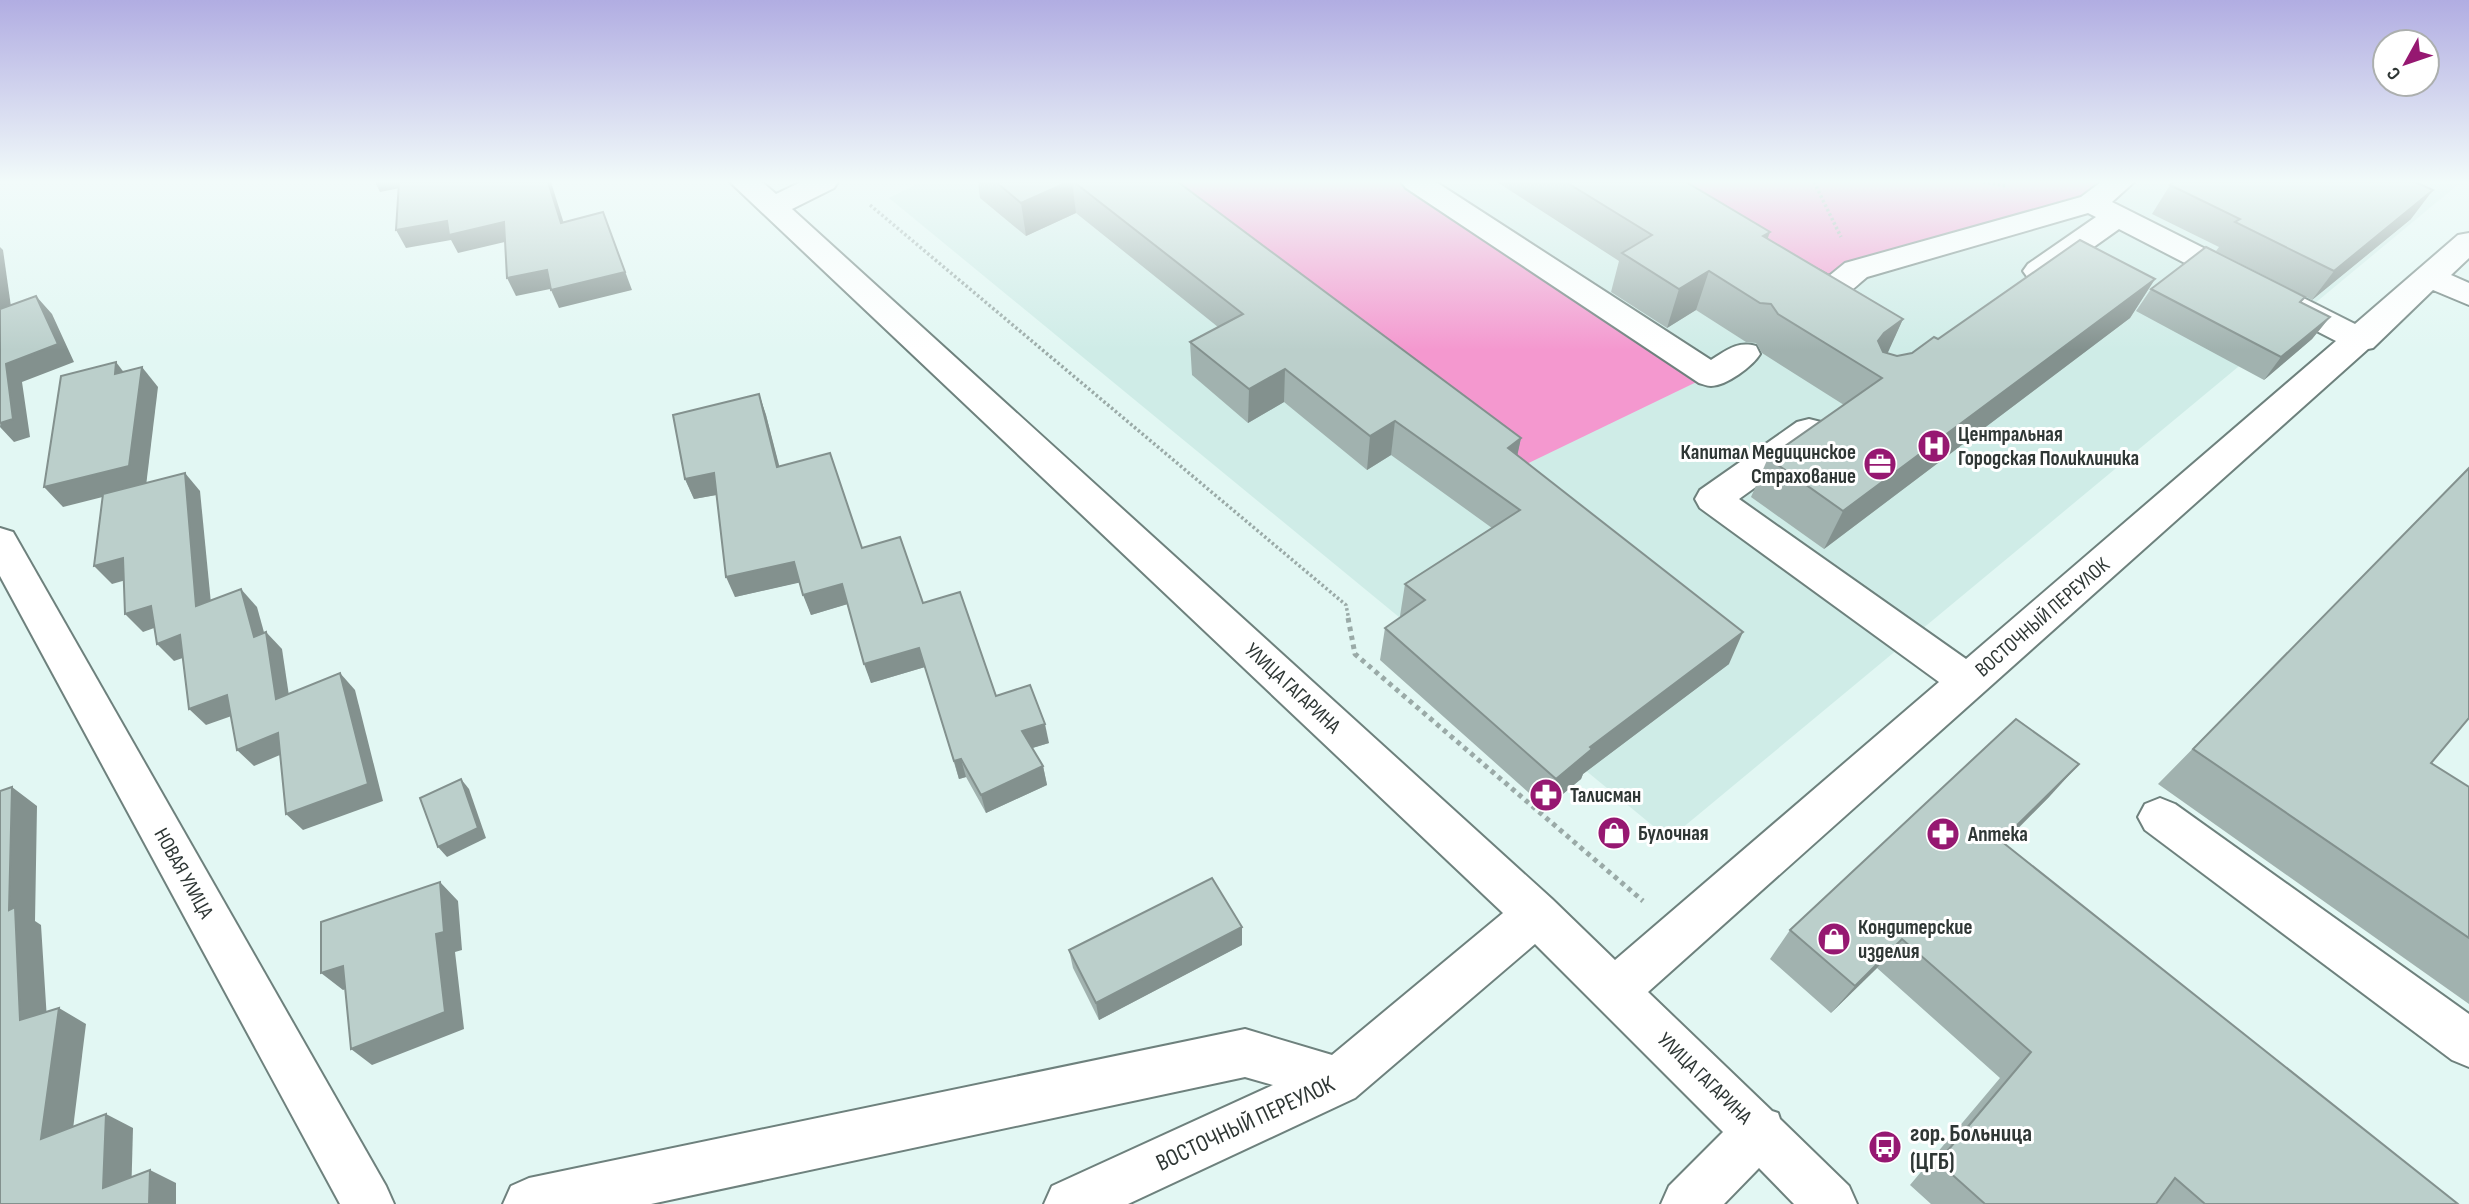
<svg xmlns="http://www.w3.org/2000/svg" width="2469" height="1204" font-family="'Sofia Sans Condensed',sans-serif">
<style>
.built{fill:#cfece7}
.forest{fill:#f498cf}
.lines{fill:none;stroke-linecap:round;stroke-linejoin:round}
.minor-casing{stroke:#6e817d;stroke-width:4}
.path-far1{stroke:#9aaaa7;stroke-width:3.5;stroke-dasharray:2.5 2.5;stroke-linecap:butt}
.path{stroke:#9aaaa7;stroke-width:5;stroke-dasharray:4.5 4.5;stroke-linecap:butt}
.minor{fill:#fff;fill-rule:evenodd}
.wall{fill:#a1b2af}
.shaded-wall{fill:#83918e}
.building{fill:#bbcfcb;stroke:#83918e;stroke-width:2}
.labels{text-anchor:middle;stroke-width:6;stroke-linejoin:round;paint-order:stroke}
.poi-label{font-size:21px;font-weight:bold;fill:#2f3735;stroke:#fff;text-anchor:start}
.street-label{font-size:21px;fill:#2f3735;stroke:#fff}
.near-street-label{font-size:24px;fill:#2f3735;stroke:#fff}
.near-poi-label{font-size:24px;font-weight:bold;fill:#2f3735;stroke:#fff;text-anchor:start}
</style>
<rect width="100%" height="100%" fill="#e2f7f3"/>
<!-- built -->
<path class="built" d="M921,182h1540l-792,657 -780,-641z"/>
<!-- forest -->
<g class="forest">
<path d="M1136,182h280l295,193 -195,94z"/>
<path d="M1643,182h463l9,4 -24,17 -235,67 -25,21z"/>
</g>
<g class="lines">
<defs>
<g id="minor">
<path d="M730,182h32l14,12 25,-12h37l-4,6 -42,21 760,690 63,61 324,-278 -239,-174 -5,-9 5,-9 97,-68 12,-3 12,3 5,9 -5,9 -82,59 227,160 370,-318 -217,-112 -69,49 -11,3 -11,-3 -5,-7 5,-7 68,-47 -8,-4 -221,64c-26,22 -31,31 -63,11 -9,-5 -17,-9 -23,-17l5,-7c17,-4 28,4 43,12l16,-13 236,-66 20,-15h33l-22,20 243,122 103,-89 11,-2v25l-18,17 18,8v22l-36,-15 -60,58 -5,1 -720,643 124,119 6,2 2,6 69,67 8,18h-63l-35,-36 -35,36h-63l8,-18 54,-54 -188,-188 -180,154 -227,106h-84l8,-18 221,-101 -28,-8 -594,127h-148l8,-18 18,-8 716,-149 87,26 171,-142z"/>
<path d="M1401,182h35l275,178c16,-10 26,-19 45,-14l4,8c-7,12 -34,32 -49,32 -4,0 -8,-2 -12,-3l-293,-195z"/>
<path d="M0,528l13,4 373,654 8,18h-54l-340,-628z"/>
<path d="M2160,798l15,6 294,210v53l-17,-7 -307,-230 -7,-13 7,-13z"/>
</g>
</defs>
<!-- minor casing -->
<use href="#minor" class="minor-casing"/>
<!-- path-far1 -->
<g class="path-far1">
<path d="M1814,182l27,55"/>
<path d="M1983,182l24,4"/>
<path d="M870,205l476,400 3,15"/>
</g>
<!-- path -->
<path class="path" d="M1348,618l7,36 288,247"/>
<!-- minor -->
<use href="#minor" class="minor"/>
</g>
<!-- wall -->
<g class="wall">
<path d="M978,182h200l343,256 -4,17 212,209 -146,110 -2,5 -35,29 -166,-148 5,-32 16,-11 -1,-1 5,-32 87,-56 -101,-73 -24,15 -83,-68 -36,21 -56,-48 -2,-33 28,-15 -142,-114 -50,23 -46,-38z"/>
<path d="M1497,182h189l82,57 135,80 -16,34 10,3 15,-3 26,-14 217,-60 -25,39 -306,231 -73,-52 17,-39 76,-53 -82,-52 -6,-10 -10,-1 -50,-32 -29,18 -56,-36 8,-31z"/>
<path d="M2170,185l241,34 -99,81 -96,-49 3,-4 -67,-33z"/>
<path d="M2151,289l154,8 -4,5 29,15 -18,22 -48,41 -128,-69z"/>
<path d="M759,394l7,21 13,52 83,81 61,55 73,93 53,47 -17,5 11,18 4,19 -61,28 -20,-36 -7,2 -34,-112 -54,16 -24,-79 -36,11 -11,-33 -65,15 -19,-102 -22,4 -9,-20z"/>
<path d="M2469,468l-38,295 38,24v217l-311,-220z"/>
<path d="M2050,796l-46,47 454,361h-527l-21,-19 90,-107 -123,-110 -46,45 -61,-54 20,-29z"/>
<path d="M1242,945l-143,75 -26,-52 -4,-18z"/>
</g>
<!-- shaded-wall -->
<g class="shaded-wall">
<path d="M375,182h33l2,4 -30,6z"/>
<path d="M548,182h3l18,58 -8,-17z"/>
<path d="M1068,182h4l4,31 -50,23 -5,-33z"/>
<path d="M2433,190l-22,29 -99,81 22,-29z"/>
<path d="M603,212l29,78 -73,18 -8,-18z"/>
<path d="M447,221l57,1 9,18 -55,13 -7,-13 -45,8 -10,-18z"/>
<path d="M1770,232l-14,39 7,-35z"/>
<path d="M0,247l3,3 11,78 -14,-16z"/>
<path d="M547,270l8,18 -39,8 -9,-18z"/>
<path d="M1709,271l-13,39 -29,18 12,-39z"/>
<path d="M2155,279l-25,39 -306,231 19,-38z"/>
<path d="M36,296l16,18 22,48 -52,20 8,55 -16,5 -14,-15 6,-63z"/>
<path d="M2330,317l-18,22 -48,41 17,-23z"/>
<path d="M1903,319l-18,40 -7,-18 6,-8z"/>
<path d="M116,362l16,21 -17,-9z"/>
<path d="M142,367l16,20 -12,99 -83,21 -19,-20z"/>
<path d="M1285,369l-1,33 -36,21 1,-34z"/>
<path d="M759,394l7,21 19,73 -8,-21z"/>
<path d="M1395,421l-4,34 -24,15 3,-34z"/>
<path d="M1521,438l-7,33 -6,-23z"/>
<path d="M185,473l15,18 13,133 -17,-18z"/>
<path d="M714,473l8,21 -28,5 -9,-20z"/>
<path d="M123,558l17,18 -28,8 -18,-18z"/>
<path d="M794,562l8,20 -67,15 -9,-20z"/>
<path d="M842,584l6,20 -37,11 -8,-20z"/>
<path d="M241,589l16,18 13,47 -16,-17z"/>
<path d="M151,606l17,17 -25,9 -18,-18z"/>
<path d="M266,632l16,17 10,67 -16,-17z"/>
<path d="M1743,632l-14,32 -146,110 -2,5 -35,29 10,-29 34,-32z"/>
<path d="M180,635l17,18 -23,8 -17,-17z"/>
<path d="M919,648l6,19 -54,16 -7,-19z"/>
<path d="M340,673l15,17 28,111 -80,29 -17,-16z"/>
<path d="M227,695l16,17 -37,13 -17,-16z"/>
<path d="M1045,724l4,19 -23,7 -4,-19z"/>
<path d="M278,733l16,16 -40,17 -17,-16z"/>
<path d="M961,759l5,18 -7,2 -5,-18z"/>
<path d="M2079,764l-29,32 -76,76 27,-31z"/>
<path d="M1043,766l4,19 -61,28 -5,-18z"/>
<path d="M461,779l8,10 17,49 -39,19 -9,-10z"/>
<path d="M12,787l25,19 -2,115 6,4 7,111 -28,-16 -11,-110z"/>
<path d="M440,882l18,19 4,49 -7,2 9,77 -92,36 -21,-16 85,-115z"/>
<path d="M1242,927v18l-143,75 -3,-17z"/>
<path d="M1902,939l-25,29 -46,45 24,-27z"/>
<path d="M343,966l21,17 -21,7 -22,-17z"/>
<path d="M59,1008l27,16 -16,129 -29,-14z"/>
<path d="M106,1114l27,14 -2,73 -28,-13z"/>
<path d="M150,1170l26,13v21h-27z"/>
</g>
<!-- building -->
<g class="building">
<path d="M399,182h149l13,41 42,-11 22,60 -74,18 -4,-20 -40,8 -3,-56 -55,13 -2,-14 -51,9z"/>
<path d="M996,182h72l-47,21z"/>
<path d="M1074,182h104l343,256 -13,10 235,184 -153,115 2,2 -36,30 -171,-151 40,-28 -20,-16 115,-74 -125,-89 -25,15 -85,-67 -36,20 -59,-47 53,-28z"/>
<path d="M1566,182h120l84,50 -7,4 140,83 -19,14 -6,8 5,11 14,4 15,-3 22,-16 4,2 142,-99 75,39 -312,232 -75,-53 114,-80 -104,-64 -7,-10 -11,-1 -51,-32 -30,18 -57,-36 30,-18z"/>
<path d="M2174,182h241l18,8 -99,81 -99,-49 5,-3 -70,-34z"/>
<path d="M2206,247l99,50 -5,5 30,15 -49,40 -130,-68z"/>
<path d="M36,296l22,48 -52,20 7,55 -13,4v-114z"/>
<path d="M116,362l-1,12 27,-7 -13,99 -85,21 17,-111z"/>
<path d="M759,394l18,73 53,-14 32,95 38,-11 23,66 37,-11 36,104 34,-11 15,39 -23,7 21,35 -62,29 -20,-36 -7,2 -35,-113 -55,16 -22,-80 -39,11 -9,-33 -68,15 -12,-104 -29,6 -12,-64z"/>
<path d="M2469,468v250l-38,45 38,24v151l-276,-189z"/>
<path d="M185,473l11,133 45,-17 13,48 12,-5 10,67 64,-26 28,111 -82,30 -8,-81 -41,17 -10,-55 -38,14 -9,-74 -23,9 -6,-38 -26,8 -2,-56 -29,8 9,-72z"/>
<path d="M2016,719l63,45 -78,77 457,363h-253l-30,-26 -19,26h-171l-47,-42 93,-110 -129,-113 -47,47 -65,-56z"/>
<path d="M461,779l17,49 -40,19 -18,-49z"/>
<path d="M12,787l-3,123 6,-3 5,113 39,-12 -18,131 65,-25 -3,74 47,-18 -1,34h-149v-413z"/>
<path d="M1212,878l30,49 -146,76 -27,-53z"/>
<path d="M440,882l4,50 -8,2 9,78 -94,37 -8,-83 -22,7v-51z"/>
</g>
<!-- sky -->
<linearGradient id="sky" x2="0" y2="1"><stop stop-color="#b1ade2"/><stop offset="0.52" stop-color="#f2fbfa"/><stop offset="1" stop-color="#f2fbfa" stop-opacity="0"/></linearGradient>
<rect width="2469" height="350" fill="url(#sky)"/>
<!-- icons -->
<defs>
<symbol id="hospital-disc" viewBox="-11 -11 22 22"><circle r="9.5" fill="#961871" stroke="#fff"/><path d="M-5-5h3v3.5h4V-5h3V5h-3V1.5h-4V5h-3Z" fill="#fff"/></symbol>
<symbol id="office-disc" viewBox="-11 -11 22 22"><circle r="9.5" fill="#961871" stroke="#fff"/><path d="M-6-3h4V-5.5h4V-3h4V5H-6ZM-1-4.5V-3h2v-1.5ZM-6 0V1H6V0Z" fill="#fff"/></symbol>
<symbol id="pharmacy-disc" viewBox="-11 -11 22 22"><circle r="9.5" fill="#961871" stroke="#fff"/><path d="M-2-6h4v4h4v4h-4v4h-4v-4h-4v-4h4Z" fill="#fff"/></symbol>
<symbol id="shop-disc" viewBox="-11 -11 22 22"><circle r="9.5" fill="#961871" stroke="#fff"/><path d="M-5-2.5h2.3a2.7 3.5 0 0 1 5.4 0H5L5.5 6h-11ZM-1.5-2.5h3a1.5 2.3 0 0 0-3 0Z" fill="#fff"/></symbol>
<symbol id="bus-disc" viewBox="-11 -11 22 22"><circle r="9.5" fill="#961871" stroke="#fff"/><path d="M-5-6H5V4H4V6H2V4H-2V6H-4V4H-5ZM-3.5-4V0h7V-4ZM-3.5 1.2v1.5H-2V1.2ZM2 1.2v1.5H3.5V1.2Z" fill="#fff"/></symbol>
</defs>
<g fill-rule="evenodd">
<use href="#hospital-disc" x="1915" y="427" width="38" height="38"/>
<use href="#office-disc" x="1861" y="445" width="38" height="38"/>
<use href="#pharmacy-disc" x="1527" y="776" width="38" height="38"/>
<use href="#shop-disc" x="1595" y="814" width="38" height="38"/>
<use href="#pharmacy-disc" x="1924" y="815" width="38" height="38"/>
<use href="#shop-disc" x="1815" y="920" width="38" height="38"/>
<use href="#bus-disc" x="1866" y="1128" width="38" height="38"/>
</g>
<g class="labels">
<!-- poi labels -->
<g class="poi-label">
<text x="1958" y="441">Центральная<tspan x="1958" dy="24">Городская Поликлиника</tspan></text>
<text x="1856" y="459" text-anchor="end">Капитал Медицинское<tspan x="1856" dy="24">Страхование</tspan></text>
<text x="1570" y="802">Талисман</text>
<text x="1638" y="840">Булочная</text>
<text x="1968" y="841">Аптека</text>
<text x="1858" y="934">Кондитерские<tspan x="1858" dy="24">изделия</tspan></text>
</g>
<!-- street labels -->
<g class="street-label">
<text transform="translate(2042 617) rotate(-41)" y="7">ВОСТОЧНЫЙ ПЕРЕУЛОК</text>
<text transform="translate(1293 688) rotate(43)" y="7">УЛИЦА ГАГАРИНА</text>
<text transform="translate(184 873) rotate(61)" y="7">НОВАЯ УЛИЦА</text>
<text transform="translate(1705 1078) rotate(44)" y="7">УЛИЦА ГАГАРИНА</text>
</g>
<!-- near-street labels -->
<g class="near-street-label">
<text transform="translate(1245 1123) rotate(-25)" y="8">ВОСТОЧНЫЙ ПЕРЕУЛОК</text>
</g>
<!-- near-poi labels -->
<g class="near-poi-label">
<text x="1910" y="1141">гор. Больница<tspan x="1910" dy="28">(ЦГБ)</tspan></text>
</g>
</g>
<!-- north arrow -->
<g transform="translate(2406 63) rotate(230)"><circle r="33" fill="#ffffff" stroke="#acafae" stroke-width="2"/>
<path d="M0-5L12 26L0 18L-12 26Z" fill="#961871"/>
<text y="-10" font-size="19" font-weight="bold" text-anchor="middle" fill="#2f3735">С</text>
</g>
</svg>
